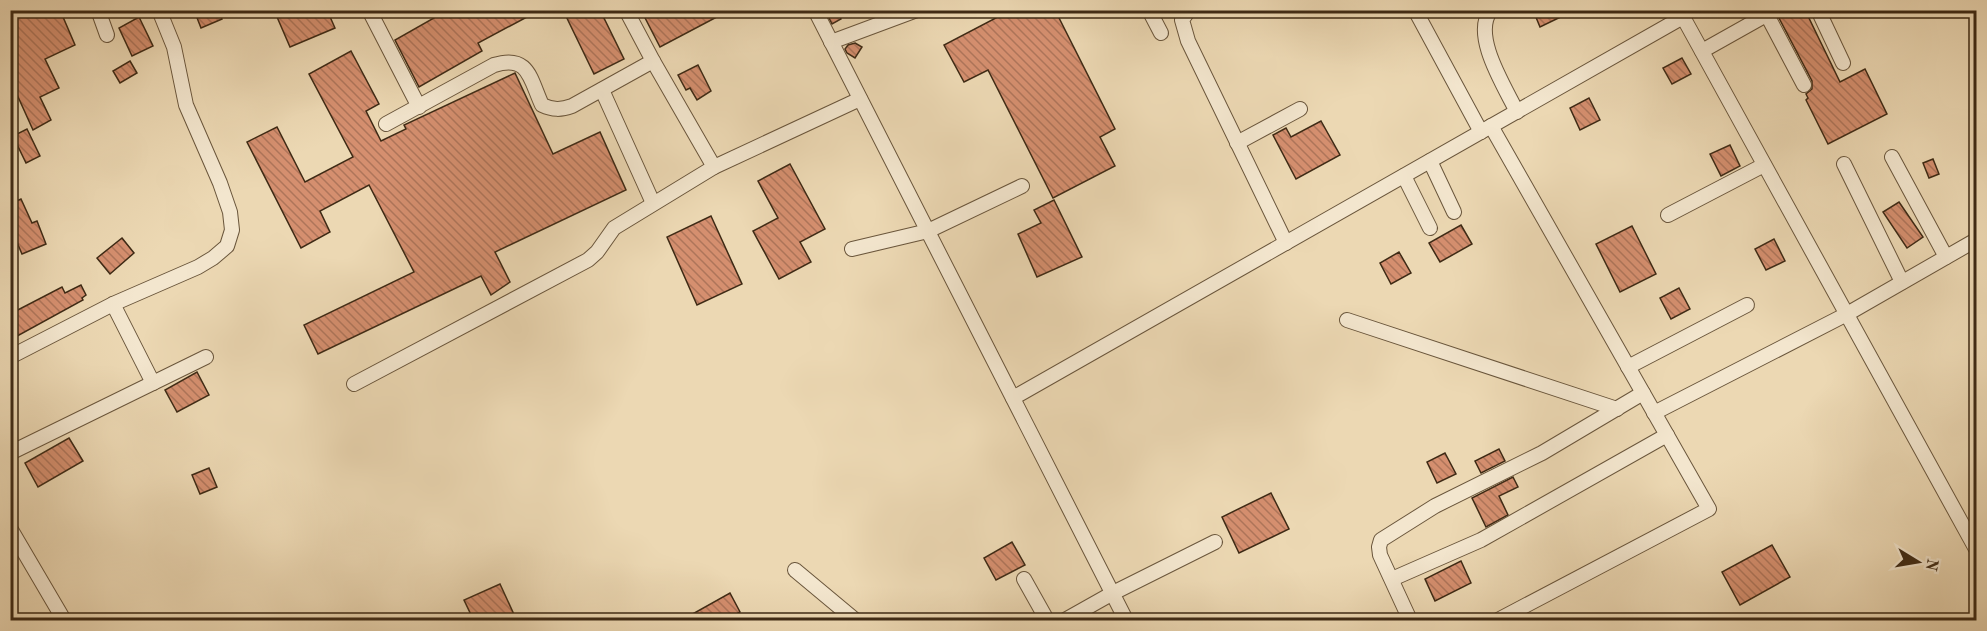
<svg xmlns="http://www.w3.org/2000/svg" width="1987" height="631" font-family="'Old Standard TT',serif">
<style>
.building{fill:url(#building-back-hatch);stroke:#3e2a15;stroke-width:1.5}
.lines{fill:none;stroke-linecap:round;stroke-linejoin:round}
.minor-casing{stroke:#6a563c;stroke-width:16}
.minor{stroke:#f3e6ce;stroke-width:14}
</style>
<defs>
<pattern id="building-back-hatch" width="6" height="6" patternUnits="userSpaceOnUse" patternTransform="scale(1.5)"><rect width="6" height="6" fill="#d58f6f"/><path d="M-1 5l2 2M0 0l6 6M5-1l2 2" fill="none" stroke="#ae755a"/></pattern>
</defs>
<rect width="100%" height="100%" fill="#ecd8b3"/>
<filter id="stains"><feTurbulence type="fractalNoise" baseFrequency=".00333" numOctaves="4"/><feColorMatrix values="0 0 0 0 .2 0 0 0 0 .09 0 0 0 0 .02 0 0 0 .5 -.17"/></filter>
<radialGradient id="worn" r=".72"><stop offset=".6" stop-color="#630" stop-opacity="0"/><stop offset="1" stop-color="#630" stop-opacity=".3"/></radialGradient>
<!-- building -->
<g class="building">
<path d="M10,10h50l15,35 -30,14 14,29 -19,9 11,23 -18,10 -23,-51z"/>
<path d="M194,10h25l3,9 -21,9z"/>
<path d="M274,10h53l8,18 -45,19z"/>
<path d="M430,10h110l-62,33 4,8 -63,36 -24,-47 39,-22z"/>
<path d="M563,10h37l24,49 -30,15z"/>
<path d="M641,10h89l-70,37z"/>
<path d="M825,10h12l4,9 -9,5z"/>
<path d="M1011,10h44l60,119 -15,8 15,29 -62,32 -65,-128 -24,12 -20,-37z"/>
<path d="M1533,10h42l-35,17z"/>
<path d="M1784,10h21l35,72 25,-13 22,45 -59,30 -22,-44 2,-2 -2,-4 6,-5v-8l-33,-63z"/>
<path d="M139,17l14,29 -21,10 -13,-28z"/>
<path d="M855,43l7,4 -7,11 -8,-5 -2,-4 3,-4z"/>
<path d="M351,51l28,53 -13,7 15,30 25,-12 -2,-4 111,-52 38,81 47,-22 26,58 -131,62 15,30 -19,13 -10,-19 -163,78 -14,-29 110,-53 -45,-87 -49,26 10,21 -29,16 -54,-106 30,-15 28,55 48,-25 -44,-83z"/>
<path d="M1682,58l9,16 -19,10 -9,-16z"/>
<path d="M130,61l7,12 -17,10 -7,-12z"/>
<path d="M698,65l13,26 -14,9 -7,-12 -4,2 -8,-15z"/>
<path d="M1589,98l11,22 -20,10 -10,-22z"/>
<path d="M1321,121l19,34 -44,24 -23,-44 13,-7 5,9z"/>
<path d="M27,129l13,27 -14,7 -13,-27z"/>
<path d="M1730,145l10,21 -19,10 -11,-22z"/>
<path d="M1933,159l6,15 -10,4 -6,-15z"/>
<path d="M790,164l35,65 -25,13 11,20 -32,17 -26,-48 25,-13 -20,-37z"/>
<path d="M21,199l11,24 5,-2 9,23 -24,10 -12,-28v-22z"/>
<path d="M1054,200l28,57 -45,20 -19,-43 23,-11 -7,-13z"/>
<path d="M1899,202l24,35 -16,11 -24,-36z"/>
<path d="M711,216l31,68 -45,21 -30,-68z"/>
<path d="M1461,225l11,19 -32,18 -11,-19z"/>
<path d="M1632,226l24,48 -36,18 -24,-48z"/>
<path d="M122,238l12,15 -24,21 -13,-16z"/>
<path d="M1774,239l11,22 -19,9 -11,-21z"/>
<path d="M1399,252l12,21 -20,11 -11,-21z"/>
<path d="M81,285l5,10 -4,3 1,2 -73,40v-26l52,-27 3,6z"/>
<path d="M1679,288l11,21 -19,10 -11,-21z"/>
<path d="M197,372l12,23 -32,17 -12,-22z"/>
<path d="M69,438l14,23 -45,26 -13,-24z"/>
<path d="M1499,449l6,12 -24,12 -6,-12z"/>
<path d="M1445,453l11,21 -19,9 -10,-21z"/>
<path d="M209,468l8,19 -17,7 -8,-19z"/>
<path d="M1513,477l5,10 -19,9 9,19 -22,12 -14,-29z"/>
<path d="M1271,493l18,36 -50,24 -17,-36z"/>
<path d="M1012,542l13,23 -29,15 -12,-22z"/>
<path d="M1772,545l18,32 -50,28 -18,-33z"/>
<path d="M1461,561l10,22 -36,18 -10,-22z"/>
<path d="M500,584l17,37h-43l-10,-21z"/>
<path d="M730,593l10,19 -15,9h-45z"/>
</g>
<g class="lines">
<defs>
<g id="minor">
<path d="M98,10l9,25"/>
<path d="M369,10l50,97"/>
<path d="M626,10l27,51 61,106 146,-68"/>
<path d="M815,10l311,610"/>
<path d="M1149,10l12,23"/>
<path d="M1189,10l-7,10 6,21 98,202"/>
<path d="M1415,10l66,122"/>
<path d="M1491,10c-20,25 14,77 26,102"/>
<path d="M1818,10l25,53"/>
<path d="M1767,15l37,70"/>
<path d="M831,42l86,-32"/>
<path d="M1702,51l73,-41"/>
<path d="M602,90l51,113"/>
<path d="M386,124l108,-59c35,-11 36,14 48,40 11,5 19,5 30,1l81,-45"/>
<path d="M1491,126l218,383 -211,111"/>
<path d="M1237,143l63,-34"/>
<path d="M1892,157l54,100"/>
<path d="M1430,161l24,51"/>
<path d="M1844,164l58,118"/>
<path d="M1404,176l26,52"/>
<path d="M1668,215l96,-50"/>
<path d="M852,249l76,-18 94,-45"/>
<path d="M113,304l40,79"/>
<path d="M1347,320l270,89"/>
<path d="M10,357l103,-53 85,-37 15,-9 14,-12 5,-16 -2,-18 -10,-29 -34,-78 -12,-58 -15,-37"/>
<path d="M1628,367l119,-62"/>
<path d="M354,384l234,-124 9,-8 17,-24 100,-61"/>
<path d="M1013,398l670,-381 293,532"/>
<path d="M1654,413l193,-99 129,-74"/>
<path d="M10,453l196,-96"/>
<path d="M10,528l54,92"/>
<path d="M795,570l60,50"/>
<path d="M1024,579l23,41"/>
<path d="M1392,579l89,-39 186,-105"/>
<path d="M1065,620l48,-27 102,-51"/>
<path d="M1410,620l-30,-65 -1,-8 2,-7 54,-34 107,-53 101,-60"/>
</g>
</defs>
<!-- minor casing -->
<use href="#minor" class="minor-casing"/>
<!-- minor -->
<use href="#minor" class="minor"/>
</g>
<!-- margin -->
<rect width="1987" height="631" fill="none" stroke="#ecd8b3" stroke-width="36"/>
<rect x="12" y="12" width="1963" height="607" fill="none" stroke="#3e2a15" stroke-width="3"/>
<rect x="18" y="18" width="1951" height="595" fill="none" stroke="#3e2a15" stroke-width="1.5"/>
<!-- north arrow -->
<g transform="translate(1918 562) rotate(101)" stroke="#f3e6ce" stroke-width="4.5" paint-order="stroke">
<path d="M0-4.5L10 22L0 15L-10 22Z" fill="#3e2a15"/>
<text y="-9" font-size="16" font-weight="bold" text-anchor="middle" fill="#3e2a15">N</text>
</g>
<rect width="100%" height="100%" filter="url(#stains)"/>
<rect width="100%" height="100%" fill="url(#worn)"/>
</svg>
